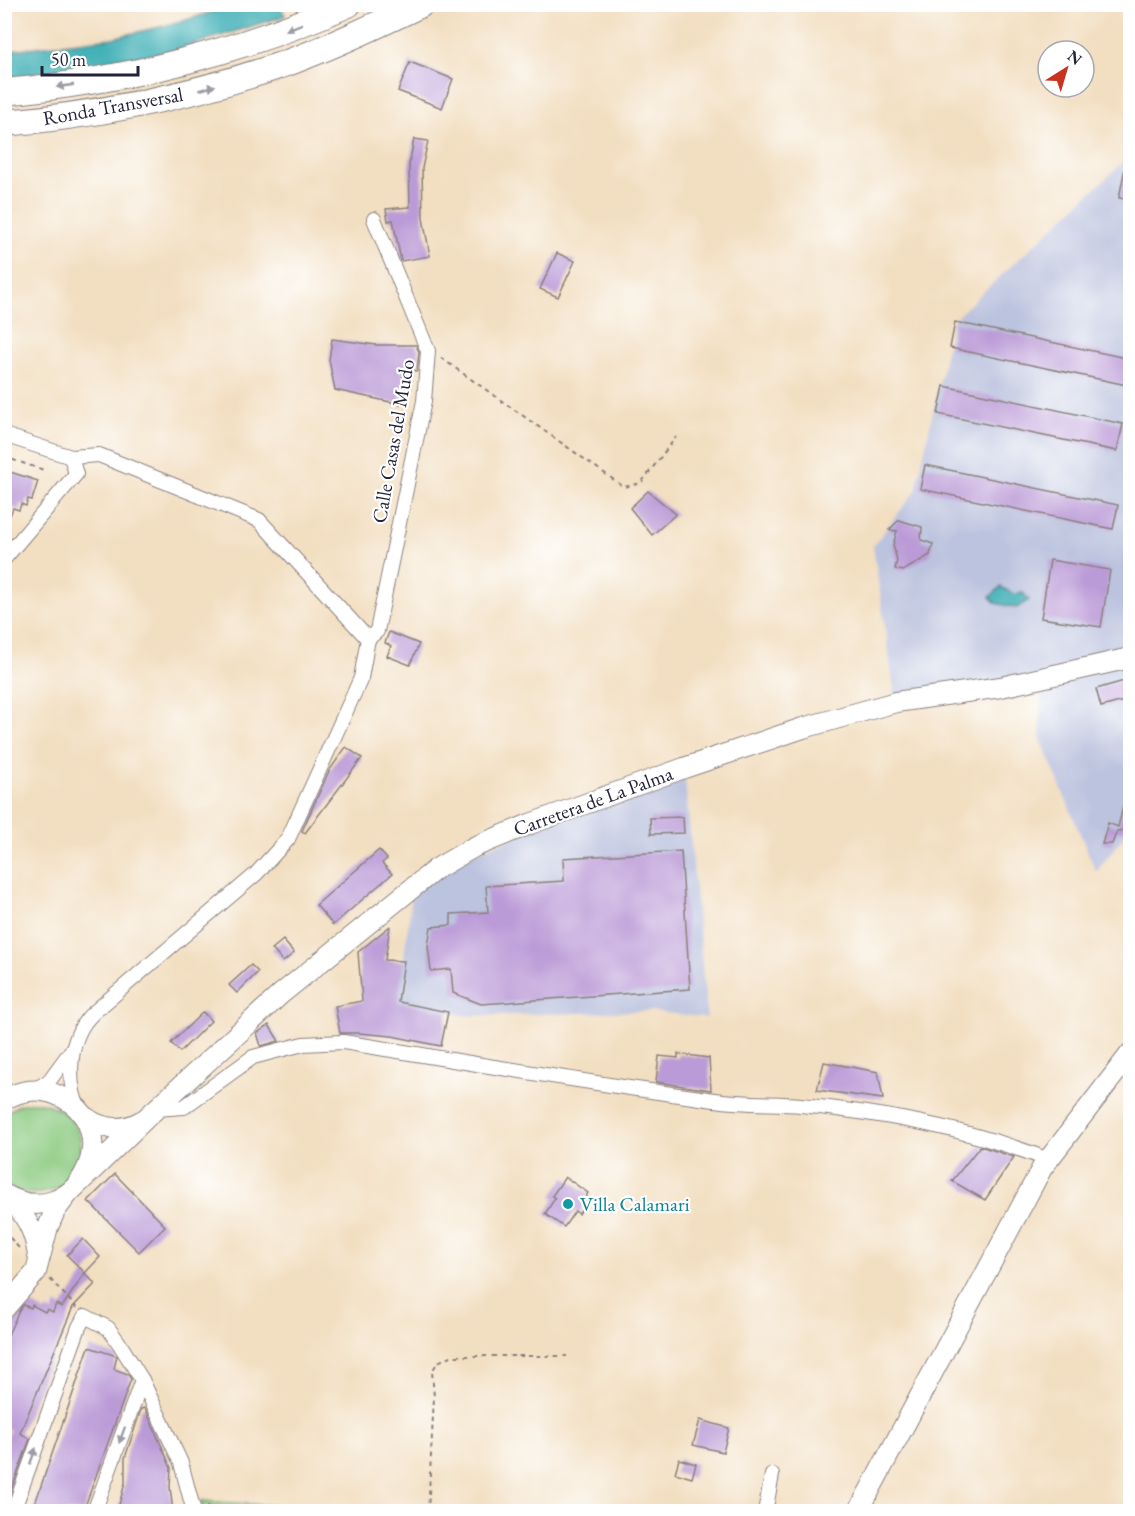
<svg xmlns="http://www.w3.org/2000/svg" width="1135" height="1516" font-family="'EB Garamond',serif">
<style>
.industrial{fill:#bcc3de}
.green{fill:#8bca80;stroke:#56765e;stroke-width:1.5}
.water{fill:#3eafb5;stroke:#306878;stroke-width:1.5}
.building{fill:#bb9bd7}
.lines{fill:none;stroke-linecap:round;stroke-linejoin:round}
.street-casing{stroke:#8a807e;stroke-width:16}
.secondary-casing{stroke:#8a807e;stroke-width:22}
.highway-casing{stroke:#8a807e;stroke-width:28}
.path{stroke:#8a807e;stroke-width:2;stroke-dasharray:4.5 4.5;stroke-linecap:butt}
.street{stroke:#fff;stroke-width:14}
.secondary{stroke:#fff;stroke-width:20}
.highway{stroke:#fff;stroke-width:26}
.oneway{fill:#9c9ca7}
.culture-dot{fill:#0f9aa8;stroke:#fff;stroke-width:2}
.labels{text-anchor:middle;stroke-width:4.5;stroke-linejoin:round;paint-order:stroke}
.street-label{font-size:20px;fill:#22223b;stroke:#fff}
.culture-label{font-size:20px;fill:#0d838f;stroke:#fff;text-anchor:start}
</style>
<rect width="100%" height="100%" fill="#fff"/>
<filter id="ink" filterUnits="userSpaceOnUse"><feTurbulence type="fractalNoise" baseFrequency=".0167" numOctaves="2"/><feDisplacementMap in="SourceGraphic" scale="12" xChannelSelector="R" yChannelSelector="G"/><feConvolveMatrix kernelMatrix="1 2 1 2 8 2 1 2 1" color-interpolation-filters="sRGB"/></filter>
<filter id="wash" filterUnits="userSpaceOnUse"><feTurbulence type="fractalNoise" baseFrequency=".008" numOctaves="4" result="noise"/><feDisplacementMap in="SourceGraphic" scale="24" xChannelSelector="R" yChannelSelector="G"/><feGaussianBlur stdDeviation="1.35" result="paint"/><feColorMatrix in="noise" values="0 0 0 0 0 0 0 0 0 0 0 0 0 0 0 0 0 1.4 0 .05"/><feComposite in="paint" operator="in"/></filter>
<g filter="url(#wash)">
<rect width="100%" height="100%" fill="#f2dec0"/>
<!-- industrial -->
<g class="industrial">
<path d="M1130,156v672l-34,44 -56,-135 1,-59 -145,24 -23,-156 43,-56 37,-170z"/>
<path d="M684,768l23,250 -57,-7 -181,5 -71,-14 15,-114 23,-19z"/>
</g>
<!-- green -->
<g class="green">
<path d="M34,1102c60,5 64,84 6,91 -12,2 -26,-2 -35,-10l-1,-69 15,-9z"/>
<path d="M201,1501l163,10h-161z"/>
</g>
<!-- water -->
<g class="water">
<path d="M234,5h46l5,11 -107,33 -91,19 -82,11 -1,-28 108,-13 65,-15z"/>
<path d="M1001,587l14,8 7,-3 7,8 -12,8 -21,-5 -6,-6z"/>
</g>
<g id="blocks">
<!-- building -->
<g class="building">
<path d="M410,62l43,17 -11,29 -44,-17z"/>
<path d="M414,139l14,2 -6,27 1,50 7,38 -29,5 -8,-41 -5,1 -2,-12 24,-2 -1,-42z"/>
<path d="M1126,163l5,1v36l-12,-2z"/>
<path d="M557,253l18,8 -17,36 -18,-8z"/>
<path d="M955,322l176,37 -4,26 -177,-37z"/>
<path d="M332,339l44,6h40l3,7 -2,19 -13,-2 -4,35 -65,-14 -6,-30z"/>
<path d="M944,386l179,38 -6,27 -179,-37z"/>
<path d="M925,465l193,40 -5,24 -193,-40z"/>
<path d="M4,470l34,11 -6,19 -4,-1 -2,7 -5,-2 -2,6 -6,-2 -7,18h-2z"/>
<path d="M648,491l28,23 -24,21 -22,-27z"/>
<path d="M899,520l23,7 -1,13 12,4 -3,11 -27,16 -8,-2 2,-9 -4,-15 4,-14 -8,-1z"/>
<path d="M1050,560l60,10 -9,57 -60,-9z"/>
<path d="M389,632l30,12 -9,21 -23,-9 4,-10 -6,-3z"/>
<path d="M1131,679v20l-30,8 -5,-18z"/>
<path d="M346,747l16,11 -57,75 -3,-2 27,-60z"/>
<path d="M1127,790l4,1v33l-5,6 -9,1 -5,13h-10l6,-21 10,4z"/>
<path d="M683,817l1,16 -33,1 -1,-16z"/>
<path d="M379,850l8,9 -5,4 10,11 -59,51 -17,-20z"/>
<path d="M681,851l9,138 -209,15 -28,-11 -2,-24 -20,2 -3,-25 3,-19 20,-2v-11l37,-2 -2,-26 78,-5 -1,-23z"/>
<path d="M390,926l-5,34 19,1 -6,41 50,10 -7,34 -49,-10 -33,-3h-19l-5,-27 27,-5 -4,-49z"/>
<path d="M283,940l11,13 -11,9 -11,-13z"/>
<path d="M251,965l7,7 -21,21 -8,-8z"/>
<path d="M203,1012l8,9 -31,31 -9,-9z"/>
<path d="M269,1025l10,16 -18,5 -4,-13z"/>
<path d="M678,1054l31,4 2,32 -55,-8 3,-26 19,2z"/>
<path d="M824,1062l54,10 5,27 -66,-9z"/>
<path d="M980,1146l34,11 -29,43 -33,-19z"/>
<path d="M115,1174l50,52 -26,26 -51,-51z"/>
<path d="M565,1177l23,16 -2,3 3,2 -10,16 -4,-3 -11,16 -19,-13 10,-16 -3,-2z"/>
<path d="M83,1239l17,18 -15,16 -18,-18z"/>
<path d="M85,1273l10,11 -22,23 -53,126 10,6 -26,70v-65l6,-14 -6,-2v-85l15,-32 4,-6 8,3 1,-3 13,7 2,-3 6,3 3,-8 6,3z"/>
<path d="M89,1347l28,9 -3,13 14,5 3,5 -48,133h-51z"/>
<path d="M145,1408l26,60 -1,19 3,25h-56l8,-29v-25l16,-49z"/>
<path d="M700,1420l29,8 -6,24 -30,-7z"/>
<path d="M679,1459l17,5 -4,14 -17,-5z"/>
</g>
</g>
</g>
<g filter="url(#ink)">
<use href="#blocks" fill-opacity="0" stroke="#8a807e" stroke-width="1.5"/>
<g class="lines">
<defs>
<g id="street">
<path d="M4,435l67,22 28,-2 160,65 109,119 -7,39 -73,161 -32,35 -163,139c-25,23 -27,68 -14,97"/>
<path d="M4,559l72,-85 -5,-17"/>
<path d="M368,639l9,-8 47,-230 4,-50 -54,-132"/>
<path d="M34,1090l15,-9 22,-30"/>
<path d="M156,1109l28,-2 69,-50 50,-13 40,-2c124,20 247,42 372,58 28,4 58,3 86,5 84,8 169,24 248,55"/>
<path d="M13,1512l66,-185 6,-11 23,12 11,15 23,37 39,83 13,49"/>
<path d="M94,1512l48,-132"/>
<path d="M765,1512l7,-37"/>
</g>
<g id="secondary">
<path d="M4,1100c16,-10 36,-13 53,-5 74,31 19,142 -53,99"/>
<path d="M81,1113c16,16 40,20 60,8"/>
<path d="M79,1183l66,-64 136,-125 155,-125 38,-22 56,-23 154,-56 119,-40 93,-26 105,-15 129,-29"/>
<path d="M8,1198c18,16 27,34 30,58"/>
<path d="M4,1309l32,-37 12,-45 7,-16 13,-17"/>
<path d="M858,1512l184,-344 88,-114"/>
</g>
<g id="highway">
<path d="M4,92c122,-11 232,-39 344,-88"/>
<path d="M4,123c97,-8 191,-28 283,-60 46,-17 90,-38 134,-59"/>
</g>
</defs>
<!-- street casing -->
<use href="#street" class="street-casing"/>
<!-- secondary casing -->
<use href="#secondary" class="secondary-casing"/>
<!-- highway casing -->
<use href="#highway" class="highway-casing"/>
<!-- path -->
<g class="path">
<path d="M441,358l183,129 17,-4 35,-46"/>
<path d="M4,457l40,13"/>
<path d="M4,1231l15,17"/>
<path d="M50,1279l27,29"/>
<path d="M207,1507l72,5"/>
<path d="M428,1512l6,-115 -2,-26 6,-9 13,-6h116"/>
</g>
<!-- street -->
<use href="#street" class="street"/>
<!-- secondary -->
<use href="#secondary" class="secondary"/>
<!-- highway -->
<use href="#highway" class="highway"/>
</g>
<!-- one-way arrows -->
<defs><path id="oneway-solid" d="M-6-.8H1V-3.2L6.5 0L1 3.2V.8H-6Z" transform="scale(1.5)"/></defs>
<g class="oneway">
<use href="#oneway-solid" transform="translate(294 27) rotate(158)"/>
<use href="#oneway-solid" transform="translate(65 86) rotate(172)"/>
<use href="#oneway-solid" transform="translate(207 88) rotate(-16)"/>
<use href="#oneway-solid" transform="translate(122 1435) rotate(110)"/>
<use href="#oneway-solid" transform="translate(33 1456) rotate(-70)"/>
</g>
</g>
<!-- markers -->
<circle class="culture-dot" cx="568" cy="1204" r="6"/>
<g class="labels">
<!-- street labels -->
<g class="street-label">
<text transform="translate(113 106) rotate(-10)" y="7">Ronda Transversal</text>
<text transform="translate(393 441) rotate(-80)" y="7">Calle Casas del Mudo</text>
<text transform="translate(593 801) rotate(-20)" y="7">Carretera de La Palma</text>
</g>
<!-- culture labels -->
<g class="culture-label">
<text x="580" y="1211">Villa Calamari</text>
</g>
</g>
<!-- margin -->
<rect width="1135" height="1516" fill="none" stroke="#fff" stroke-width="24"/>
<!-- north arrow -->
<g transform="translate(1066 69) rotate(37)"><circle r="28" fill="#ffffff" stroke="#a7a7b1" stroke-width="1.5"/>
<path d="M0-4.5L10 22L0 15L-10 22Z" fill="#c8321e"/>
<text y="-9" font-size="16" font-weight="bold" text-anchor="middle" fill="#22223b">N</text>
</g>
<!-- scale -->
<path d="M42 66v9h96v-9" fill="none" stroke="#22223b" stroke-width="3"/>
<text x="51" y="66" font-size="18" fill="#22223b" stroke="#ffffff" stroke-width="4.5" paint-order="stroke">50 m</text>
</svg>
